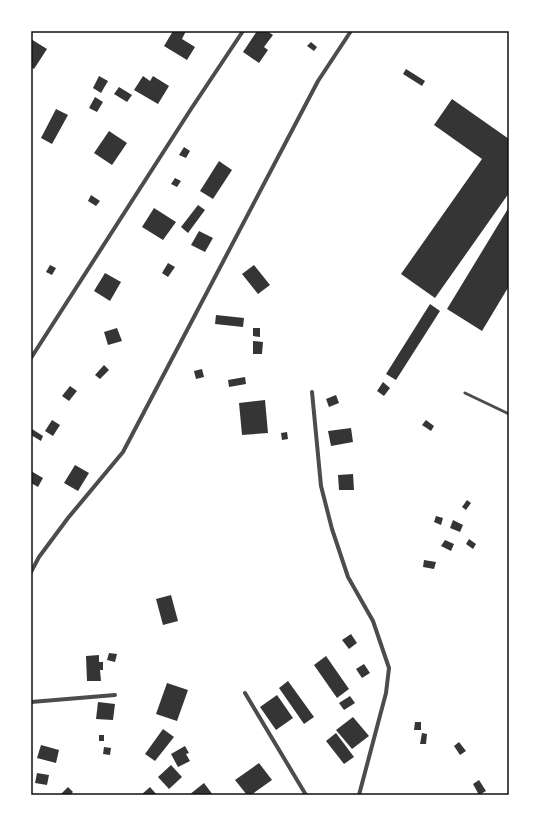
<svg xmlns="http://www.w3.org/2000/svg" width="540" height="826" font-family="'PT Sans',sans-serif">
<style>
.building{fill:#353535}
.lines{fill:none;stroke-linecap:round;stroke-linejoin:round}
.service{stroke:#4c4c4c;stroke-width:3}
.minor{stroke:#4c4c4c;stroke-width:4}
.neatline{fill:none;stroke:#111;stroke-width:1.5}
</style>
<rect width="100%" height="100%" fill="#fff"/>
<!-- building -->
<g class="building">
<path d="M173,31h13l-4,8 13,8 -8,13 -23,-14z"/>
<path d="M257,31h10l6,4 -9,12 4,3 -9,13 -16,-11z"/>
<path d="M31,39l16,10 -13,20 -3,-2z"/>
<path d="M311,42l6,5 -3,4 -7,-5z"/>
<path d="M406,69l19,12 -3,5 -19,-12z"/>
<path d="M99,76l9,5 -7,12 -8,-5z"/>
<path d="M143,76l7,5 3,-5 16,10 -11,18 -24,-14z"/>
<path d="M119,87l13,8 -5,7 -13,-8z"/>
<path d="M95,97l8,5 -6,10 -8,-4z"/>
<path d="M452,99l57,40v54l-74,105 -34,-24 81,-115 -48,-34z"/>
<path d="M56,109l12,6 -16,29 -11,-6z"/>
<path d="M109,131l18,12 -15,22 -18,-12z"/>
<path d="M184,147l6,4 -4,7 -7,-3z"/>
<path d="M219,161l13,9 -19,29 -13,-8z"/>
<path d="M175,178l6,3 -4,6 -6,-3z"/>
<path d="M91,195l9,6 -4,5 -8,-5z"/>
<path d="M198,205l7,5 -17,23 -7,-6z"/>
<path d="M509,207v79l-27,45 -35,-22z"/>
<path d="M154,208l22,14 -13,18 -21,-13z"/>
<path d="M199,231l14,7 -8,14 -14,-7z"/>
<path d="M168,263l7,4 -7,10 -6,-4z"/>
<path d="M50,265l6,3 -4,7 -6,-3z"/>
<path d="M254,265l16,20 -12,9 -16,-20z"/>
<path d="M105,273l16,9 -11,19 -16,-10z"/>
<path d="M430,304l10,7 -44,69 -10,-6z"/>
<path d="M216,315l28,3 -1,9 -28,-3z"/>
<path d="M117,328l5,13 -14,4 -4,-13z"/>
<path d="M253,328h7v9l-7,-1z"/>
<path d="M253,341l10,1 -1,12h-9z"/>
<path d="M104,365l5,5 -9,9 -5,-4z"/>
<path d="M202,369l2,8 -8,2 -2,-8z"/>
<path d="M245,377l1,7 -17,3 -1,-7z"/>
<path d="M383,382l7,6 -6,8 -7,-5z"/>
<path d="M70,386l7,5 -8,10 -7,-5z"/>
<path d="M336,395l3,8 -10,4 -3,-8z"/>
<path d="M265,400l3,33 -26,2 -3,-32z"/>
<path d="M52,420l8,5 -7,11 -8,-5z"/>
<path d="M426,420l8,6 -3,5 -9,-6z"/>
<path d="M351,428l2,14 -22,4 -3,-15z"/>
<path d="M32,429l11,7 -2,5 -10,-6z"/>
<path d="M287,432l1,7 -6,1 -1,-7z"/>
<path d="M75,465l14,8 -11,18 -14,-8z"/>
<path d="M31,471l12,7 -5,9 -7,-4z"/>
<path d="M353,474l1,16h-15l-1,-15z"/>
<path d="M467,500l4,3 -5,7 -4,-3z"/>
<path d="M436,516l7,2 -2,7 -7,-3z"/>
<path d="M453,520l10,5 -3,7 -10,-4z"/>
<path d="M469,539l7,5 -3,5 -7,-5z"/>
<path d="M445,540l9,4 -3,7 -10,-5z"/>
<path d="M424,560l12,2 -2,7 -11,-2z"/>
<path d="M171,595l7,26 -15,4 -7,-26z"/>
<path d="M351,634l6,9 -8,6 -7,-9z"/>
<path d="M109,653l8,1 -2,8 -8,-2z"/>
<path d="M99,655v7h4v8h-3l1,11h-14l-1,-25z"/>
<path d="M326,656l23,33 -12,9 -23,-33z"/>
<path d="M364,664l6,9 -8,5 -6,-9z"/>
<path d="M288,681l26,36 -10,7 -25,-36z"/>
<path d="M167,683l21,7 -11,31 -21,-7z"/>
<path d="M277,695l16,23 -17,12 -16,-23z"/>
<path d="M350,696l5,7 -11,7 -5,-7z"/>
<path d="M98,702l17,2 -2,16 -17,-1z"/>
<path d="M353,717l16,19 -17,13 -16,-19z"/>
<path d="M415,722h6v8h-7z"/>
<path d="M163,729l11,8 -19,24 -10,-7z"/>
<path d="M336,733l18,24 -10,7 -18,-23z"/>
<path d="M422,733l5,1 -1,10h-6z"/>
<rect x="99" y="735" width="5" height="6"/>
<path d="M459,742l7,9 -6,4 -6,-9z"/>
<path d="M41,745l18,5 -3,13 -19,-5z"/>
<path d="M185,746l4,7 -3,1 4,7 -12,6 -7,-13z"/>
<path d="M104,747l7,1 -1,7 -7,-1z"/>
<path d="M259,763l13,17 -21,15h-4l-12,-15z"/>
<path d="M171,765l11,12 -13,12 -11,-12z"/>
<path d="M37,773l12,2 -2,10 -12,-2z"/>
<path d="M479,780l7,11 -7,4 -6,-11z"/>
<path d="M204,783l9,12h-24z"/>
<path d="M68,787l5,5 -3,3h-10z"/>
<path d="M150,787l7,8h-16z"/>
</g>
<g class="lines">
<!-- service -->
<path class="service" d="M465,393l44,21"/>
<!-- minor -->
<g class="minor">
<path d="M31,358l160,-249 52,-78"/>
<path d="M312,392l9,94 11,43 16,48 25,44 16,47 -3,25 -27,102"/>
<path d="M31,572l8,-15 29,-39 55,-66 195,-371 33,-50"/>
<path d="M245,693l61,102"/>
<path d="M31,702l84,-7"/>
</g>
</g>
<!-- border -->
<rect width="540" height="826" fill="none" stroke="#ffffff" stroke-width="64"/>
<rect x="32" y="32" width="476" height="762" class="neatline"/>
</svg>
